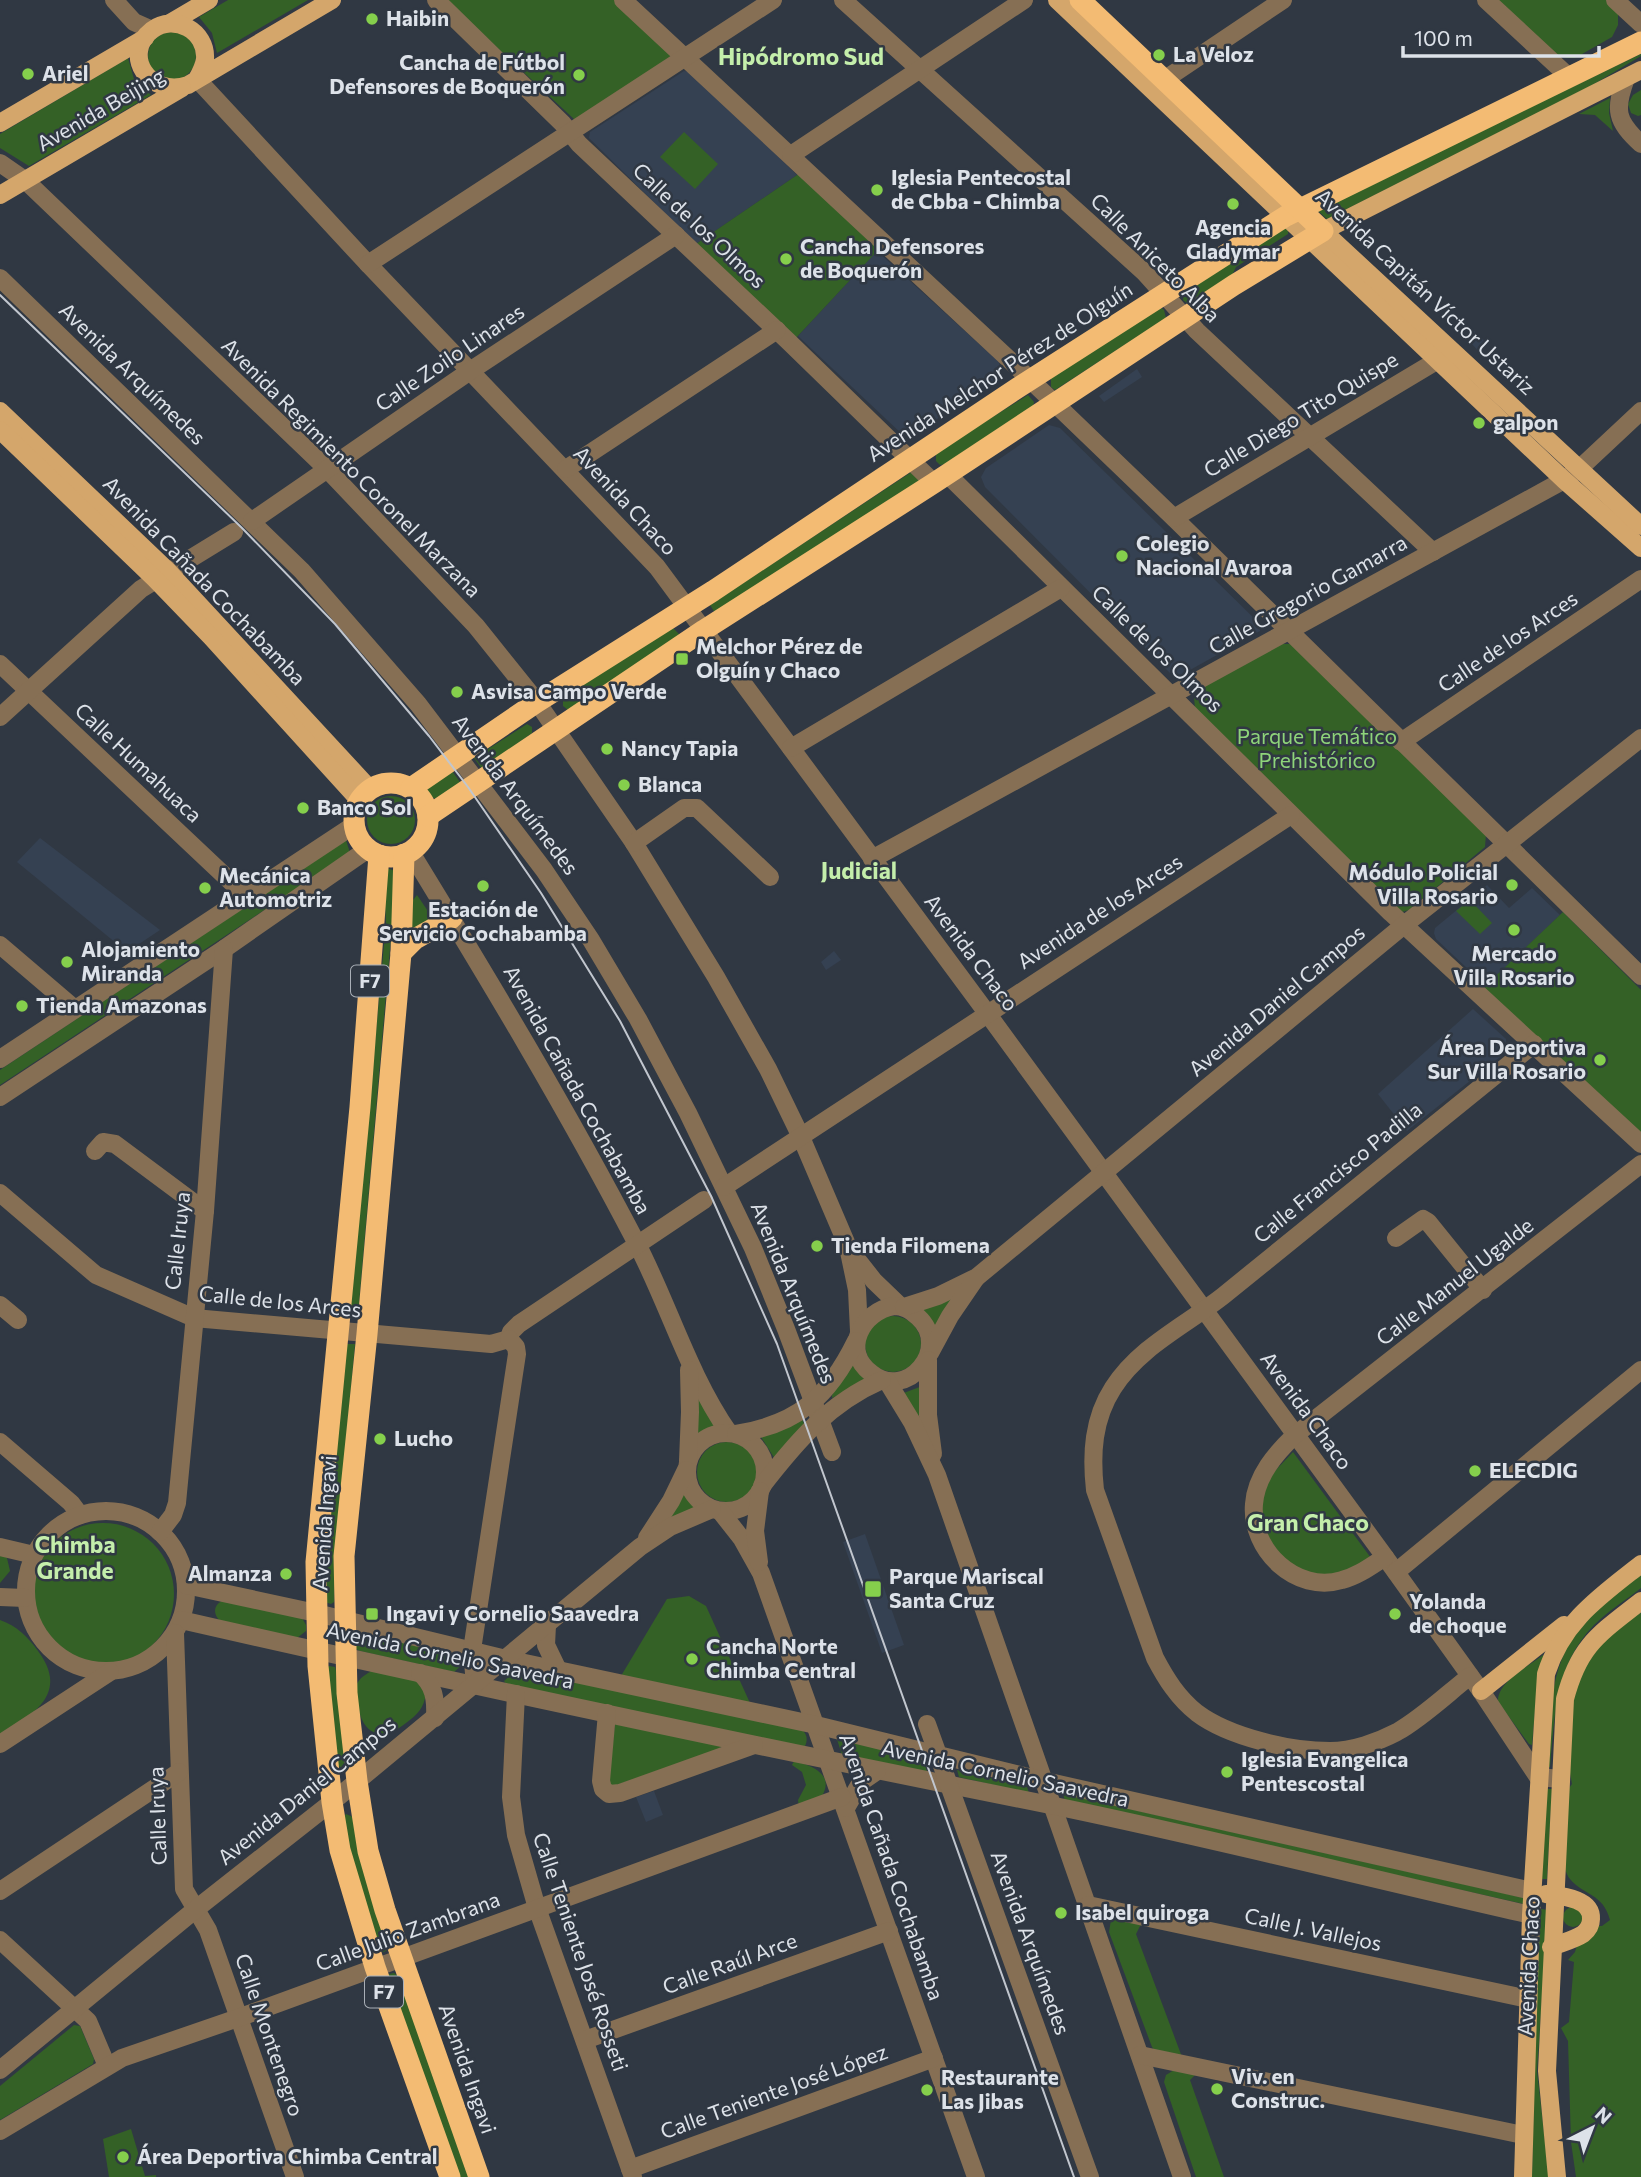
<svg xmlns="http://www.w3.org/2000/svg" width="1641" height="2177" font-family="Commissioner,sans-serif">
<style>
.built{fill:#354152}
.green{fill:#346126}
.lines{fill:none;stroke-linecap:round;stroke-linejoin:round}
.minor{stroke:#866f54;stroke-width:18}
.major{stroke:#d4a66b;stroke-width:18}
.highway{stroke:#f3bb73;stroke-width:21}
.tram{stroke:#c1c6ce;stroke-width:2}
.poi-dot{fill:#85cf4c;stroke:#303843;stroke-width:2.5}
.labels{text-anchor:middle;stroke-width:5;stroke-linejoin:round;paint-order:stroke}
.shield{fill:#303843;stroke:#a9afb7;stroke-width:2}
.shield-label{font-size:19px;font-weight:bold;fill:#dde2e9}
.poi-label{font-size:21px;font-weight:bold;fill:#dde2e9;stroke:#303843;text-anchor:start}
.street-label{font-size:21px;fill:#dde2e9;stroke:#303843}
.park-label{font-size:21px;fill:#8ed47a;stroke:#303843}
.neighbourhood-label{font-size:23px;font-weight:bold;fill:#c4eeab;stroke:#303843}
</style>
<rect width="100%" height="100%" fill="#303843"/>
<!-- built -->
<g class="built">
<path d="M684,71l8,1 105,103 -101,69 -107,-106 1,-6z"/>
<path d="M877,251l122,111 2,13 -4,6 -87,55 -7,-1 -105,-99z"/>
<path d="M1472,329l15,14 -8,9 -14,-16z"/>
<path d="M1137,369l5,8 -38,25 -5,-6z"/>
<path d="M1049,425l11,3 201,197 -1,6 -79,44 -11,-2 -185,-186 -4,-10 5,-9z"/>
<path d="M40,838l77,59 43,33 -33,22 -110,-90z"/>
<path d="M1487,885l22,23 23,-20 28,27 -74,71 -50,-47 -2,-6 1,-5z"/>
<path d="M834,951l7,9 -15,10 -5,-8z"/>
<path d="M1473,1009l33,30 -1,14 -98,78 -29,-37z"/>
<path d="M865,1534l39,111 -22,8 -39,-111z"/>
<path d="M654,1791l9,24 -17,7 -10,-25z"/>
</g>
<!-- green -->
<g class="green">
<path d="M228,0h80l-91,53 -5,-20 -13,-16z"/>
<path d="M446,0h169l56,52 -1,5 -95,63z"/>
<path d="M1494,0h114l10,14v11l-6,12 -37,21h-8l-13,-4z"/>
<circle cx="172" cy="56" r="24"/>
<path d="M1641,54v2l-52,31 -262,132 -11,-10z"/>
<path d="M128,58l6,21 17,16 -122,71 -29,-18v-14z"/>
<path d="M1641,90v25l-3,1 -7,-3 -3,-9 5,-9z"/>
<path d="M1610,98l-1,15 4,18 -18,-16 -16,-1z"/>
<path d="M684,132l34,32 -23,25 -35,-32z"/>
<path d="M800,173l80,75 -85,91 -102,-93z"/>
<path d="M1285,227l3,3v4l-52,33 -6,12 -42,25 -5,-4 1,-9z"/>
<path d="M1160,307l4,3 2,8 -111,72 -4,-3v-9z"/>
<path d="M1028,395l6,7 -1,4 -88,58 -5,1 -4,-4v-9z"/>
<path d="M913,471l6,6v4l-204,132 -5,-8z"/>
<path d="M672,627l7,7 -1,3 -110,73 -5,-4v-9z"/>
<path d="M1281,644h9l6,4 190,186 -1,13 -76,63 -7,2 -207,-203 -1,-12 6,-9z"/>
<path d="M527,724l5,3v6l-50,36 -8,-11z"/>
<path d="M452,771l8,11 -23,17 -7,-2 -3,-5 2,-6z"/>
<circle cx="391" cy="820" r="24"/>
<path d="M346,840l5,16 -40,23 -311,206v-15z"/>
<path d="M383,867l16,5 -5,31 -36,412h-8l36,-392z"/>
<path d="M417,895l15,22 -18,11 -3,-1 2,-27z"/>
<path d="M1470,900l22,23 -12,11 -24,-23z"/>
<path d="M1563,912l78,78v146l-159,-147z"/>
<path d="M967,1286l-23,38 -10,2 -12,-17z"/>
<circle cx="893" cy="1344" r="28"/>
<path d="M346,1344h9l-19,208 -2,50 -3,2 -6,-2 1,-50z"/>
<path d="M852,1364l14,17 -34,17v-3z"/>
<path d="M925,1385l2,54 -26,-45z"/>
<path d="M695,1390l25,37 -13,4 -11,7z"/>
<path d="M802,1419l3,7 -30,33 -14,-22z"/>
<circle cx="727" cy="1472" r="30"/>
<path d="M1293,1452l78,106 -19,12 -26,6 -28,-4 -26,-22 -11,-35 3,-28 10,-15z"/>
<path d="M683,1487l16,21 -43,24z"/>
<circle cx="103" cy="1594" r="71"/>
<path d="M0,1554l7,4 3,13 -10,12z"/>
<path d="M1641,1574v14c-15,12 -33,23 -47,37 -39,40 -39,90 -44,142h-4c5,-57 2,-108 44,-152 15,-15 35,-28 51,-41z"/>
<path d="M689,1596l17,10 44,97 -129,-27 46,-77z"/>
<path d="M224,1600l78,18 4,7v6l-9,7 -77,-17c-8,-8 -6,-17 4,-21z"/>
<path d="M1641,1613v564h-65l-5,-35 -3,-101 -7,-13 8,-6 5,-60 -6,-2 7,-8 2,-7 18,-19h7l8,-6c-7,-27 -26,-24 -40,-41 -10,-12 -14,-61 -10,-76 2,-6 8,-13 12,-19l-7,-38 9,-66 46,-62z"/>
<path d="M0,1620c17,6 27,16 38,31 32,43 -5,63 -38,85z"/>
<path d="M363,1632l97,24 2,9 -8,7 -94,-21 -4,-2 -2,-11z"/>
<path d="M1543,1655l2,4 -9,40 -4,46 -3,-1 -31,-42c-1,-20 31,-36 45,-47z"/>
<path d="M329,1666l6,1 1,4 9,91 -4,5 -4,-1 -10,-98z"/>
<path d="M519,1668l283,61c5,6 6,10 3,17l-4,2 -294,-63 -3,-4z"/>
<path d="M371,1671l46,8 9,14c-2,15 -8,21 -20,30 -28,23 -47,7 -49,-25 0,-6 -2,-12 1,-16 3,-5 9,-8 13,-11z"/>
<path d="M615,1723l108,21 -4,6 -108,37 -2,-5z"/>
<path d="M835,1733l85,19 8,22 -86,-19z"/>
<path d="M794,1761c17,4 41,13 28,35l-23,12 -1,-8 8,-15 -4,-13 -10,-7z"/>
<path d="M957,1770l70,17 2,6 -70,-16z"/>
<path d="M1546,1789h6l-5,90h-6z"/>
<path d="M1063,1794l462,104 -1,6 -459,-103z"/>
<path d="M346,1814l7,3 34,127v6l-3,2 -3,-1 -20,-56 -18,-77z"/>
<circle cx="1573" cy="1917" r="10"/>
<path d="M1541,1909l7,1 -11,161 12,106h-17l4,-182z"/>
<path d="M1115,1916l30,7 -5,3 -4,8 46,123 -27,-6 -3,-4 -43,-115 2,-12z"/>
<path d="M394,1973l4,3 72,201h-11l-71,-197 1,-6z"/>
<path d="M74,2025l6,1 14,33 -1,5 -93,56v-34z"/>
<path d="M1174,2070l22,4 -6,6 34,97h-28l-32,-95 2,-7z"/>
<path d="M131,2129l14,47 11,-1v2h-47l-6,-38z"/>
</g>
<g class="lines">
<!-- minor -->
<g class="minor">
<path d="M114,0l20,22 18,8"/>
<path d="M436,0l127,124 16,20 209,197 146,142"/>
<path d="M623,0l393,366 158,152 467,458"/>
<path d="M843,0l301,272 53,59 236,221"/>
<path d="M1486,0l82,76"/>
<path d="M1615,0l26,24"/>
<path d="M1626,78c-12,32 -10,43 15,66"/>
<path d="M197,79l171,185 289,303 330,446 398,544 96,134 57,86 23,2"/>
<path d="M1155,89l9,-9 119,-80"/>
<path d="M791,155l233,-155"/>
<path d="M0,163l26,18 301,288 149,157 61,76 97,141 82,134 52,92 33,68 47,110 9,43 2,41"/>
<path d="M368,264l405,-264"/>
<path d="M0,278l302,293 116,133 126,166 47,70 47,79 50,94 65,135 33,81 46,123"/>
<path d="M566,469l211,-139"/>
<path d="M947,474l444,439 250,231"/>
<path d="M1174,518l264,-158 9,-8"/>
<path d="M252,521l218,-150 206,-136"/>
<path d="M0,664l245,231"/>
<path d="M0,717l141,-128 93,-57"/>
<path d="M1401,742l240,-163"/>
<path d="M791,748l270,-160"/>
<path d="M634,843l50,-35h13l73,69"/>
<path d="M410,851c79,129 156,257 226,391 33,63 52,132 93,191"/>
<path d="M872,859l692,-379 15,-11 62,-58"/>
<path d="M0,945l75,64"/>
<path d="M0,1059l354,-234"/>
<path d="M0,1097l224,-148 144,-100"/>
<path d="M95,1151l8,-9 12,2 90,67"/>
<path d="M724,1187l567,-372"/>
<path d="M0,1193l96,82 98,43 297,26 18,-5"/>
<path d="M1396,1238l27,-19 5,3 55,68"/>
<path d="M852,1253l22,28 26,25"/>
<path d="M0,1305l18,15"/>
<path d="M894,1306c10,0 16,4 24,11 34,31 -11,85 -47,56 -30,-23 -9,-62 23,-67z"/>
<path d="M904,1307l34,-11 39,-19 427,-352 237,-187"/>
<path d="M509,1339l2,-7 8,-8 185,-124"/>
<path d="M930,1353l20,-37 26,-38"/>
<path d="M928,1360v55l5,39"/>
<path d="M887,1381l25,41 25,53 245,702"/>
<circle cx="726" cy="1472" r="39"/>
<path d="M736,1434c63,-10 93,-38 120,-93"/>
<path d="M0,1442l71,61 9,12"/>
<path d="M688,1461l2,-49 -1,-42"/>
<path d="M762,1486c35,-45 67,-83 120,-106"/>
<circle cx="106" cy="1591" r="80"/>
<path d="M720,1511l22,28 19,34 215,604"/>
<path d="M160,1532l13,-17 4,-12 28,-292 19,-262"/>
<path d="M647,1538l24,-37 15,-31"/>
<path d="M0,1547l34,8"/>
<path d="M1385,1557c-14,9 -27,19 -43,23 -46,14 -92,-30 -88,-76 2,-28 22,-51 41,-69l346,-271"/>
<path d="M759,1562l-4,-31 5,-40"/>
<path d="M1396,1572l245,-202"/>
<path d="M186,1585l130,28 190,46 310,66 229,56 487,110"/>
<path d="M0,1597l25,1"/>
<path d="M181,1620c289,66 579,127 869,185 161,33 321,74 481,110"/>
<path d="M547,1625l-1,20 12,25"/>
<path d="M175,1633l9,256 24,41 87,247"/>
<path d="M420,1673c14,13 16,25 15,45"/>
<path d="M1470,1676c-23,18 -48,42 -73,56 -19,10 -45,19 -67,19 -40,0 -101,-14 -133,-38 -19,-15 -31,-34 -42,-55l-60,-168c-4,-36 -2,-71 18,-102 26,-41 73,-63 110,-92 103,-84 207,-168 311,-252"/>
<path d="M475,1685l-3,-35 45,-296 -1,-7 -7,-8"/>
<path d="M516,1694l-5,103 5,38 21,73 96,269"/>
<path d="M607,1713l-6,68 2,8 6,5 11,-1 134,-48"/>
<path d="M927,1724l163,453"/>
<path d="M0,1744l110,-72"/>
<path d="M846,1808l15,-26 16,-11"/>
<path d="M0,1891l179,-119"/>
<path d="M1088,1905l440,94"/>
<path d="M0,1940l88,81 19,45"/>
<path d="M585,2040l304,-109"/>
<path d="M1140,2055l383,80"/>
<path d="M0,2070l196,-161 136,-107 308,-255 30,-20 42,-18"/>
<path d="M0,2131l122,-73 116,-40 604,-221"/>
<path d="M630,2169l304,-111"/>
</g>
<!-- major -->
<g class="major">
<path d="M1057,0l507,480 77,68"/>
<path d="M170,23l39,-23"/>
<path d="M1641,70l-318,161 318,295"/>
<path d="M197,79c4,-7 7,-13 8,-20 2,-28 -31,-46 -53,-29 -31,24 -3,68 36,55l144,-85"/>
<path d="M0,123l145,-85"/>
<path d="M0,195l182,-107"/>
<path d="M0,411l168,160 202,218"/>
<path d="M0,430l155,149 56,58 148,163"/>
<path d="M1481,1691l83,-66"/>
<path d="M1546,1894c15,2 46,4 45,25 0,6 -3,11 -8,15 -9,6 -22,9 -32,13"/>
<path d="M1523,2177l8,-262 15,-241c17,-53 53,-77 95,-110"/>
<path d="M1557,2177l-10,-106 18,-372c14,-54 34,-65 76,-98"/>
</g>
<!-- highway -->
<g class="highway">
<circle cx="391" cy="820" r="37"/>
<path d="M411,788l126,-86 176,-111 306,-204 267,-171 355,-174"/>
<path d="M428,816l276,-186 230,-147 300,-198 89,-54 -243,-231"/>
<path d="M404,854l-3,99 -34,381 -23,222 3,137 10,88 11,70 17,59 94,267"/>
<path d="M379,855l-19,252 -44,455 2,104 14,136 8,48 35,117 75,210"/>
<path d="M401,953l14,-14 37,-21"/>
</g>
<!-- tram -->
<path class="tram" d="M0,295l242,233 93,96 94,112 39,51 73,106 79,128 91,175 66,148 297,833"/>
</g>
<!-- markers -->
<g class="poi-dot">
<circle cx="372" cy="19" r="7"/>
<circle cx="1159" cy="55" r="7"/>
<circle cx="28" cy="74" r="7"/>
<circle cx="579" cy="75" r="7"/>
<circle cx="877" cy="190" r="7"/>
<circle cx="1233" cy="204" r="7"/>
<circle cx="786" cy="259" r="7"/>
<circle cx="1479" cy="423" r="7"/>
<circle cx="1122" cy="556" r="7"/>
<rect x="675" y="652" width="14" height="14" rx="3.5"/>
<circle cx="457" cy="692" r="7"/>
<circle cx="607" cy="749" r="7"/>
<circle cx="624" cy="785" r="7"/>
<circle cx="303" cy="808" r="7"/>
<circle cx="1512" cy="885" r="7"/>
<circle cx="483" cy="886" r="7"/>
<circle cx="205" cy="888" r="7"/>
<circle cx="1514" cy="930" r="7"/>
<circle cx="67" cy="962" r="7"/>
<circle cx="22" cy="1006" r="7"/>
<circle cx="1600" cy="1060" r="7"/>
<circle cx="817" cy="1246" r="7"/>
<circle cx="380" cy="1439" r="7"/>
<circle cx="1475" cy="1471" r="7"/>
<circle cx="286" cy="1574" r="7"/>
<rect x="864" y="1580" width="18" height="18" rx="3.5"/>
<rect x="365" y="1607" width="14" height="14" rx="3.5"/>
<circle cx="1395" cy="1614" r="7"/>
<circle cx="692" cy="1659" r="7"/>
<circle cx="1227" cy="1772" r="7"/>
<circle cx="1061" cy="1913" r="7"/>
<circle cx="1217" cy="2089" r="7"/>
<circle cx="927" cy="2090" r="7"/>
<circle cx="123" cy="2157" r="7"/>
</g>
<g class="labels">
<!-- shield labels -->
<g class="shield">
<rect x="351" y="965.5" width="38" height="31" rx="5"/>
<rect x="365" y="1976.5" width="38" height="31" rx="5"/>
</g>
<g class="shield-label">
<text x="370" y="988">F7</text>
<text x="384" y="1999">F7</text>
</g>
<!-- poi labels -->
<g class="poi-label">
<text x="386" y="26">Haibin</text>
<text x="1173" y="62">La Veloz</text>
<text x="565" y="70" text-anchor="end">Cancha de Fútbol<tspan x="565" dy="24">Defensores de Boquerón</tspan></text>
<text x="42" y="81">Ariel</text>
<text x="891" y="185">Iglesia Pentecostal<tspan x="891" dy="24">de Cbba - Chimba</tspan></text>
<text x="1233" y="235" text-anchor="middle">Agencia<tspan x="1233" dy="24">Gladymar</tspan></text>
<text x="800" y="254">Cancha Defensores<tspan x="800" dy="24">de Boquerón</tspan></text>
<text x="1493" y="430">galpon</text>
<text x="1136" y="551">Colegio<tspan x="1136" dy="24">Nacional Avaroa</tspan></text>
<text x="696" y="654">Melchor Pérez de<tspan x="696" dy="24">Olguín y Chaco</tspan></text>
<text x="471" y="699">Asvisa Campo Verde</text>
<text x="621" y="756">Nancy Tapia</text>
<text x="638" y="792">Blanca</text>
<text x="317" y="815">Banco Sol</text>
<text x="1498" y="880" text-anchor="end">Módulo Policial<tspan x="1498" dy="24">Villa Rosario</tspan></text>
<text x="219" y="883">Mecánica<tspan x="219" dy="24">Automotriz</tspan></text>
<text x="483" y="917" text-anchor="middle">Estación de<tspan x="483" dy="24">Servicio Cochabamba</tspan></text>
<text x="81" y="957">Alojamiento<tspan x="81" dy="24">Miranda</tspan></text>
<text x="1514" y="961" text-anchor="middle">Mercado<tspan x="1514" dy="24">Villa Rosario</tspan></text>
<text x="36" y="1013">Tienda Amazonas</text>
<text x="1586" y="1055" text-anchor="end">Área Deportiva<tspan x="1586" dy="24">Sur Villa Rosario</tspan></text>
<text x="831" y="1253">Tienda Filomena</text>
<text x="394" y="1446">Lucho</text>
<text x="1489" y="1478">ELECDIG</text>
<text x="272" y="1581" text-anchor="end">Almanza</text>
<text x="889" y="1584">Parque Mariscal<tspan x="889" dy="24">Santa Cruz</tspan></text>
<text x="1409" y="1609">Yolanda<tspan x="1409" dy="24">de choque</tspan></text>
<text x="386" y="1621">Ingavi y Cornelio Saavedra</text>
<text x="706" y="1654">Cancha Norte<tspan x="706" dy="24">Chimba Central</tspan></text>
<text x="1241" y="1767">Iglesia Evangelica<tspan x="1241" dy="24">Pentescostal</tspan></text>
<text x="1075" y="1920">Isabel quiroga</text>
<text x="1231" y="2084">Viv. en<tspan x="1231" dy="24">Construc.</tspan></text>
<text x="941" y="2085">Restaurante<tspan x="941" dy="24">Las Jibas</tspan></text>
<text x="137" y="2164">Área Deportiva Chimba Central</text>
</g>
<!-- street labels -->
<g class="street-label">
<text transform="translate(101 110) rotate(-30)" y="7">Avenida Beijing</text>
<text transform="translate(699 226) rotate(43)" y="7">Calle de los Olmos</text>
<text transform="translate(1155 258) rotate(45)" y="7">Calle Aniceto Alba</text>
<text transform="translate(1425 292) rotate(43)" y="7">Avenida Capitán Víctor Ustariz</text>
<text transform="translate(450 358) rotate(-34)" y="7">Calle Zoilo Linares</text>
<text transform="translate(1000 372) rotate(-33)" y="7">Avenida Melchor Pérez de Olguín</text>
<text transform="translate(132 374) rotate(44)" y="7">Avenida Arquímedes</text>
<text transform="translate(1301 415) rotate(-31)" y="7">Calle Diego Tito Quispe</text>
<text transform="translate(351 468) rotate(45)" y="7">Avenida Regimiento Coronel Marzana</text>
<text transform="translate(625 501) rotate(47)" y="7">Avenida Chaco</text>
<text transform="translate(204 581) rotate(46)" y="7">Avenida Cañada Cochabamba</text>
<text transform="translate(1308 595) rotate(-29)" y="7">Calle Gregorio Gamarra</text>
<text transform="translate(1508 642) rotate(-34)" y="7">Calle de los Arces</text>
<text transform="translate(1157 649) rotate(44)" y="7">Calle de los Olmos</text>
<text transform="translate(138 763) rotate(43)" y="7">Calle Humahuaca</text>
<text transform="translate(515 795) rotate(53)" y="7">Avenida Arquímedes</text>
<text transform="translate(1100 912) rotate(-33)" y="7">Avenida de los Arces</text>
<text transform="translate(971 953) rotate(53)" y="7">Avenida Chaco</text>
<text transform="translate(1277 1001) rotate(-40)" y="7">Avenida Daniel Campos</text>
<text transform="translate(577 1090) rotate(61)" y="7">Avenida Cañada Cochabamba</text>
<text transform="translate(1338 1173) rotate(-39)" y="7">Calle Francisco Padilla</text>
<text transform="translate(178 1241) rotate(-84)" y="7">Calle Iruya</text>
<text transform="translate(1455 1282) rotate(-38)" y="7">Calle Manuel Ugalde</text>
<text transform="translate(793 1293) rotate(68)" y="7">Avenida Arquímedes</text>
<text transform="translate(280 1302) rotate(6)" y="7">Calle de los Arces</text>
<text transform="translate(1306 1411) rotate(54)" y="7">Avenida Chaco</text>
<text transform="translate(325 1523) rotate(-86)" y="7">Avenida Ingavi</text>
<text transform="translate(450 1656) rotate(12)" y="7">Avenida Cornelio Saavedra</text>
<text transform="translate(1005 1774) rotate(12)" y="7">Avenida Cornelio Saavedra</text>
<text transform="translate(307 1791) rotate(-39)" y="7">Avenida Daniel Campos</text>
<text transform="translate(158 1816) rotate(-92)" y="7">Calle Iruya</text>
<text transform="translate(891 1867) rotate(71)" y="7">Avenida Cañada Cochabamba</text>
<text transform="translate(1313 1930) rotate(12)" y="7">Calle J. Vallejos</text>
<text transform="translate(408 1932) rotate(-20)" y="7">Calle Julio Zambrana</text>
<text transform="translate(1030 1943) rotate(70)" y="7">Avenida Arquímedes</text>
<text transform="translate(580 1952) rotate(71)" y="7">Calle Teniente José Rosseti</text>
<text transform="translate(730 1964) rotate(-20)" y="7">Calle Raúl Arce</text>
<text transform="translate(1529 1966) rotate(-87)" y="7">Avenida Chaco</text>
<text transform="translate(269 2035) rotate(71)" y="7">Calle Montenegro</text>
<text transform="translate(467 2069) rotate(71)" y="7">Avenida Ingavi</text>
<text transform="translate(774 2092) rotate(-20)" y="7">Calle Teniente José López</text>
</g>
<!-- park labels -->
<g class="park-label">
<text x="1317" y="744">Parque Temático<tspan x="1317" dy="24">Prehistórico</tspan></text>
</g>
<!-- neighbourhood labels -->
<g class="neighbourhood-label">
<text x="801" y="65">Hipódromo Sud</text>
<text x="859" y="879">Judicial</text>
<text x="1308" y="1531">Gran Chaco</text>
<text x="75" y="1553">Chimba<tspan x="75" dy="26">Grande</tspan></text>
</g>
</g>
<!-- north arrow -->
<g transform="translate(1592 2128) rotate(42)" stroke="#303843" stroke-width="5" paint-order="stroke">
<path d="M0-5L12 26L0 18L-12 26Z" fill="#dde2e9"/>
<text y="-10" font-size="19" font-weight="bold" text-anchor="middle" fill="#dde2e9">N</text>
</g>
<!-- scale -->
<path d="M1403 46v10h196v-10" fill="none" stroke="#dde2e9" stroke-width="3.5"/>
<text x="1414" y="46" font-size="21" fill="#dde2e9" stroke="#303843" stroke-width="5" paint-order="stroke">100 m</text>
</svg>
